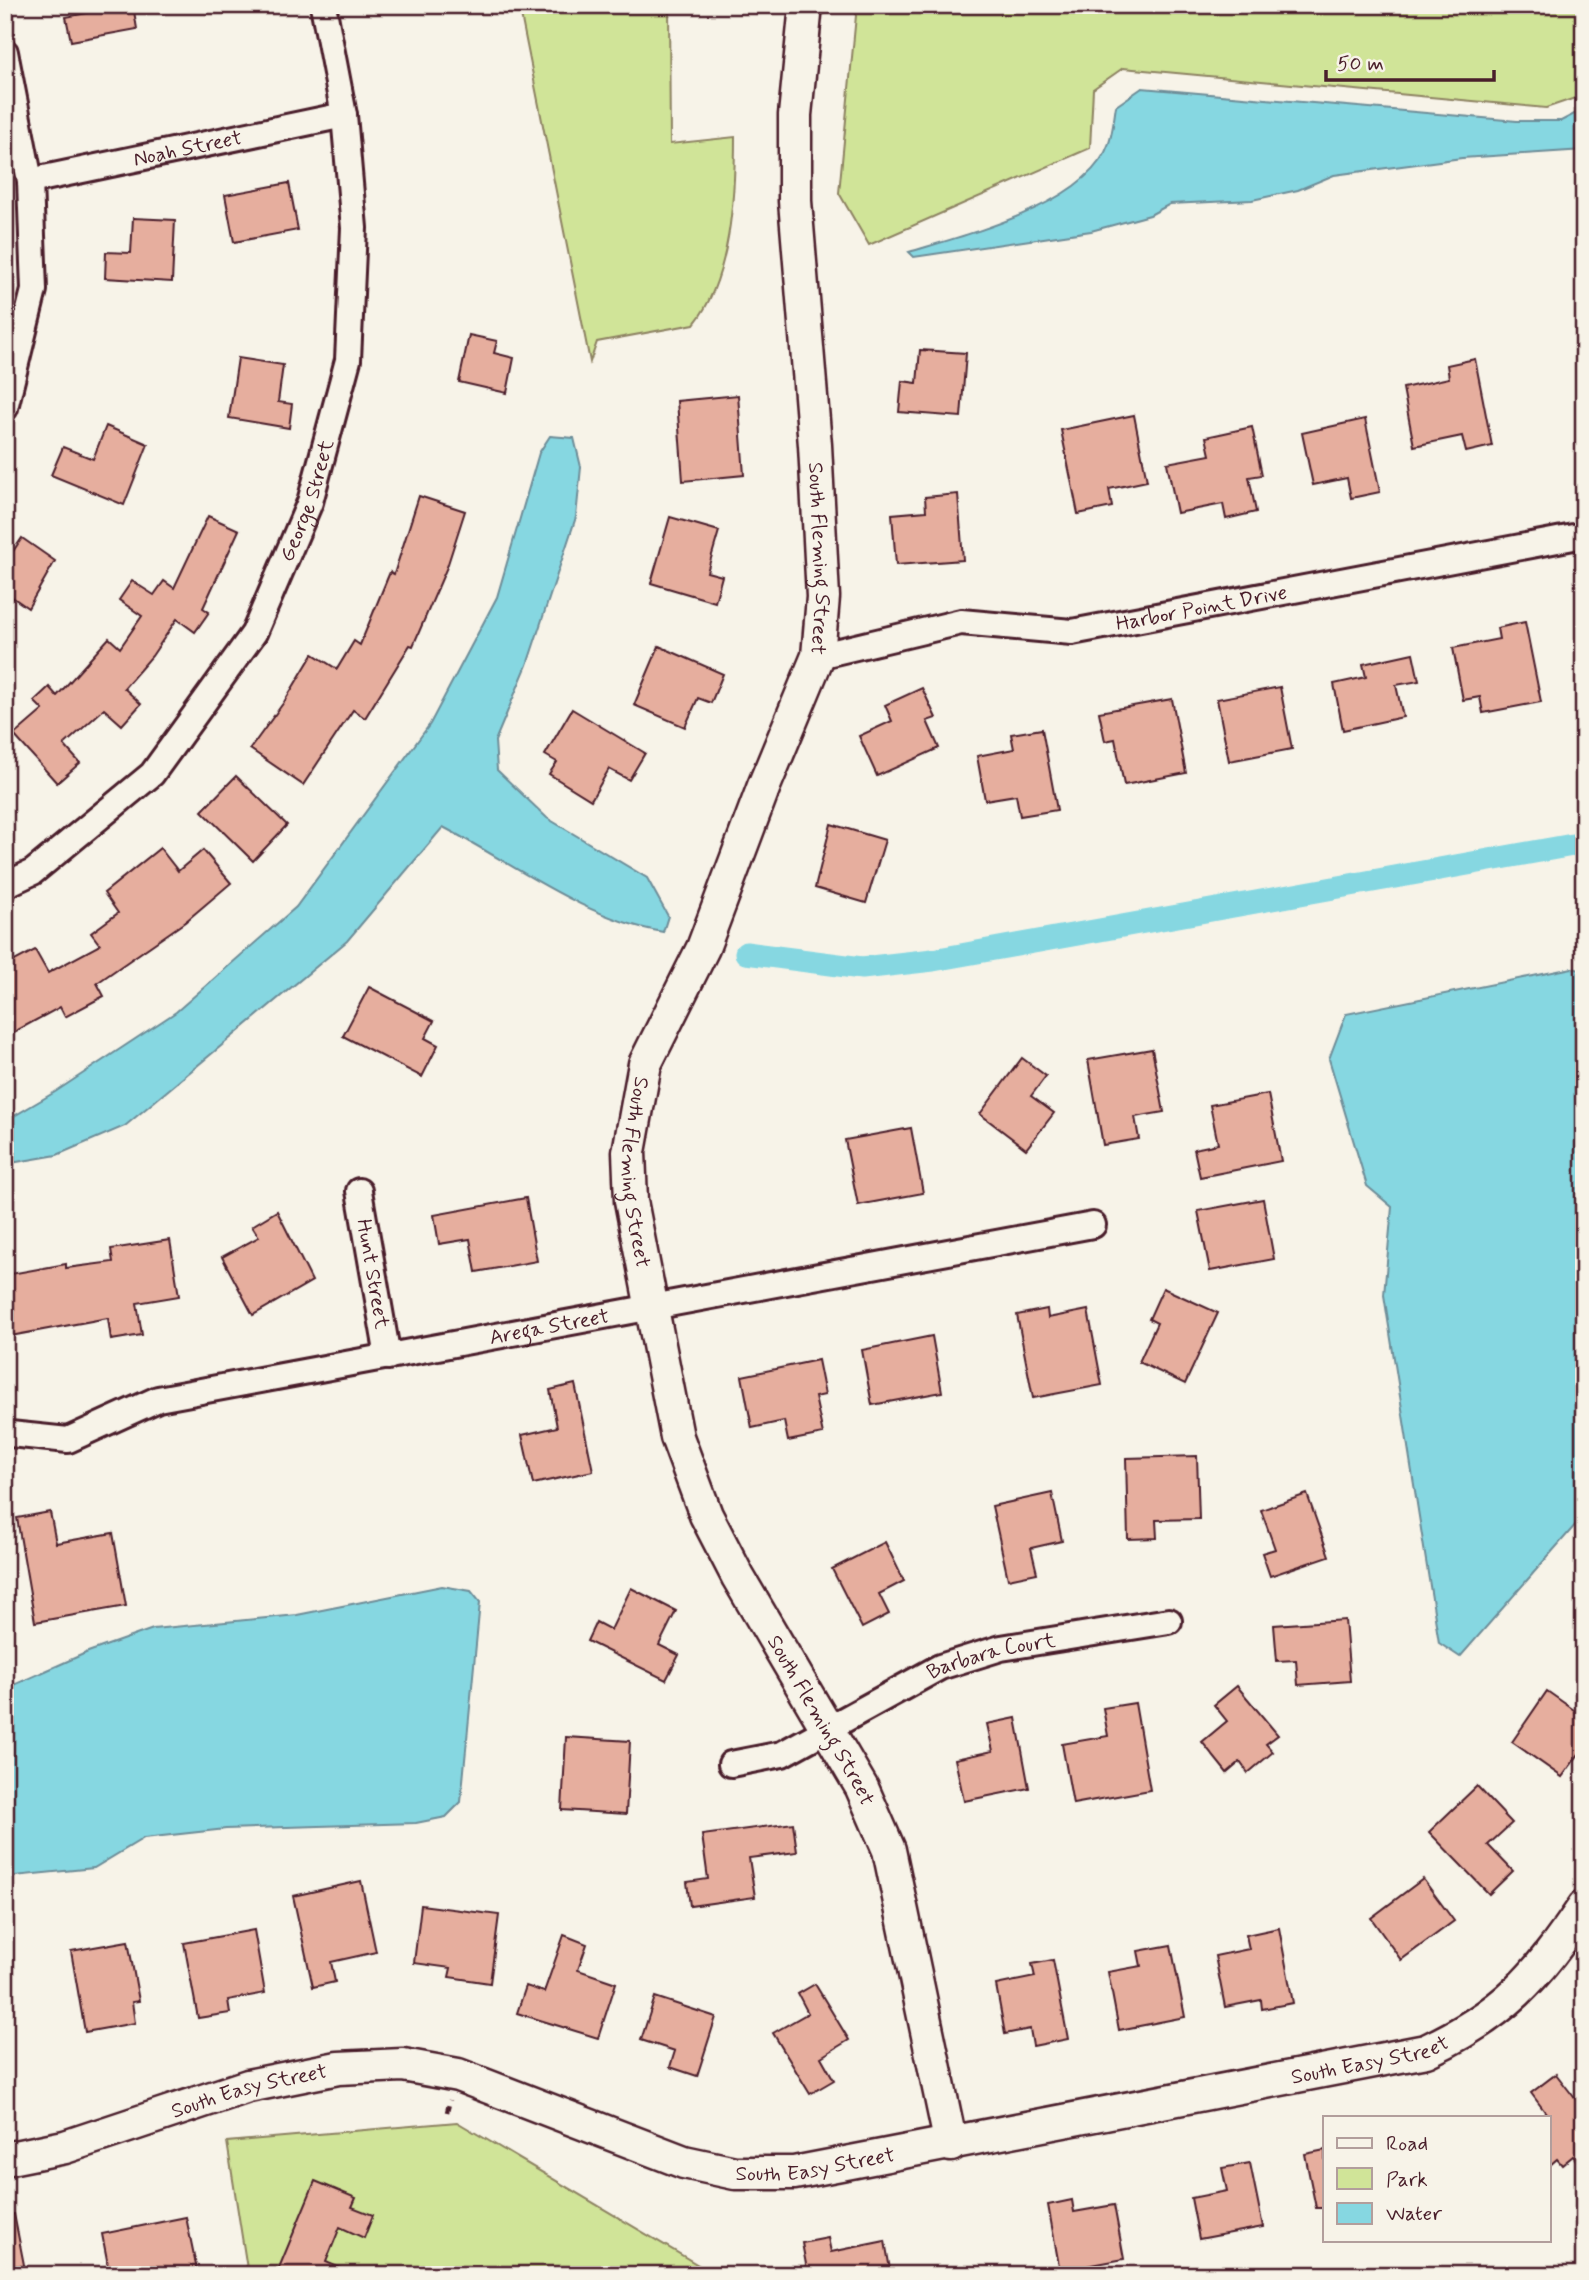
<svg xmlns="http://www.w3.org/2000/svg" width="1589" height="2280" font-family="Mynerve,sans-serif">
<style>
.green{fill:#d0e498;stroke:#8d8262;stroke-width:2}
.water{fill:#86d7e1;stroke:#6e8d98;stroke-width:2}
.lines{fill:none;stroke-linecap:round;stroke-linejoin:round}
.canal{stroke:#86d7e1;stroke-width:23}
.building{fill:#e6ae9e;stroke:#4a1f2b;stroke-width:2}
.minor-casing{stroke:#4a1f2b;stroke-width:30}
.tertiary-casing{stroke:#4a1f2b;stroke-width:37}
.path{stroke:#4a1f2b;stroke-width:4.5;stroke-dasharray:7 5;stroke-linecap:butt}
.minor{stroke:#f7f3e8;stroke-width:24}
.tertiary{stroke:#f7f3e8;stroke-width:32}
.labels{text-anchor:middle;stroke-width:5;stroke-linejoin:round;paint-order:stroke}
.street-label{font-size:21px;fill:#4a1f2b;stroke:#f7f3e8}
</style>
<rect width="100%" height="100%" fill="#f7f3e8"/>
<filter id="ink" filterUnits="userSpaceOnUse"><feTurbulence type="fractalNoise" baseFrequency=".0143" numOctaves="2"/><feDisplacementMap in="SourceGraphic" scale="14" xChannelSelector="R" yChannelSelector="G"/><feConvolveMatrix kernelMatrix="1 2 1 2 8 2 1 2 1" color-interpolation-filters="sRGB"/></filter>
<g filter="url(#ink)">
<!-- green -->
<g class="green">
<path d="M519,5h150l1,139 65,-7c0,57 -4,142 -41,187l-97,18 -7,20z"/>
<path d="M857,5h727v90l-38,13 -423,-40 -30,21 -3,59 -221,97 -30,-52z"/>
<path d="M457,2122l258,153h-467l-21,-133z"/>
</g>
<!-- water -->
<g class="water">
<path d="M1142,88l375,33h44l23,-12v41l-122,8 -128,17 -36,15 -46,10 -82,4 -20,11 -59,16 -177,26 -5,-5c56,-17 179,-47 200,-109 4,-12 5,-25 7,-37z"/>
<path d="M550,436l24,2 7,29 -5,50 -49,148 -32,76 2,29 50,48 100,60 21,38 -5,16c-80,-14 -149,-68 -220,-105l-96,114 -222,185 -68,29 -52,9v-47l9,-1 41,-24 121,-80 120,-105 134,-183 67,-127 42,-144z"/>
<path d="M1572,968l12,3v544l-124,142 -21,-14 -55,-348 8,-88 -25,-21 -38,-127 17,-45z"/>
<path d="M442,1586l29,5 9,11 -19,200 -15,15 -30,6 -190,6 -82,9 -50,30 -89,9v-188l83,-37 65,-23 144,-14z"/>
</g>
<g class="lines">
<!-- canal -->
<path class="canal" d="M746,953l116,15 71,-8 651,-117"/>
</g>
<!-- building -->
<g class="building">
<path d="M86,5h47l4,24 -66,12 -5,-24 21,-4z"/>
<path d="M289,183l9,47 -64,12 -9,-47z"/>
<path d="M133,218l42,2 -3,62 -67,-4 1,-26 25,1z"/>
<path d="M469,335l28,6 -3,12 20,5 -7,35 -48,-11z"/>
<path d="M920,350l46,3 -5,64 -62,-5 3,-31 15,2z"/>
<path d="M238,358l45,7 -5,37 14,2 -3,24 -60,-10z"/>
<path d="M1475,359l17,87 -26,6 -4,-16 -48,10 -11,-58 46,-10 -2,-13z"/>
<path d="M738,395l6,80 -61,6 -6,-80z"/>
<path d="M1134,415l13,66 -38,8 3,18 -34,7 -17,-84z"/>
<path d="M1365,419l15,73 -29,6 -4,-20 -34,7 -11,-52z"/>
<path d="M106,426l42,18 -24,61 -73,-30 12,-28 30,12z"/>
<path d="M1252,427l10,48 -13,2 7,35 -30,7 -3,-15 -46,9 -10,-50 43,-8 -4,-18z"/>
<path d="M958,494l5,66 -67,5 -4,-51 34,-3 -1,-14z"/>
<path d="M419,496l46,15 -18,56 -34,79 -3,-1 -45,73 -12,-8 -50,75 -53,-36 34,-47 29,-48 24,15 17,-28 6,4 30,-73 4,2z"/>
<path d="M208,516l31,14 -36,78 6,4 -14,20 -18,-13 -25,37 -28,32 17,16 -19,21 -18,-16 -40,36 16,18 -23,20 -43,-48 29,-25 -9,-9 15,-14 8,9 52,-58 11,10 22,-32 -23,-16 13,-19 22,14 10,-14 10,7z"/>
<path d="M670,517l49,14 -12,41 15,4 -7,26 -64,-19z"/>
<path d="M22,538l33,23 -27,47 -23,-16v-29z"/>
<path d="M1525,622l16,80 -58,11 -3,-16 -17,3 -10,-52 46,-9 -2,-11z"/>
<path d="M659,646l64,28 -12,29 -13,-5 -13,29 -51,-22z"/>
<path d="M1413,653l6,28 -23,4 7,32 -60,13 -9,-46 32,-7 -3,-13z"/>
<path d="M1280,687l12,62 -63,12 -12,-62z"/>
<path d="M922,688l14,30 -9,3 12,27 -62,28 -18,-40 33,-15 -7,-16z"/>
<path d="M1172,699l14,74 -62,12 -9,-46 -10,2 -6,-29z"/>
<path d="M572,709l73,44 -16,27 -20,-11 -18,31 -42,-26 8,-12 -12,-7z"/>
<path d="M1042,729l15,81 -37,6 -4,-21 -31,5 -8,-44 37,-7 -3,-15z"/>
<path d="M236,776l51,49 -34,36 -51,-50z"/>
<path d="M831,824l54,16 -19,63 -51,-15z"/>
<path d="M160,848l18,23 25,-21 28,33 -46,39 -88,61 7,13 -39,21 -5,-10 -55,30v-71l30,-16 13,23 52,-28 -9,-12 27,-20 -14,-20z"/>
<path d="M369,987l65,34 -9,17 13,7 -16,32 -79,-41z"/>
<path d="M1152,1049l12,63 -29,5 4,22 -36,6 -15,-85z"/>
<path d="M1022,1058l24,18 -15,20 23,17 -28,36 -46,-35z"/>
<path d="M1268,1094l13,67 -81,16 -6,-28 24,-5 -8,-39z"/>
<path d="M911,1128l12,65 -65,12 -13,-65z"/>
<path d="M526,1198l11,63 -61,11 -6,-33 -31,5 -5,-29z"/>
<path d="M1263,1199l11,60 -64,12 -12,-60z"/>
<path d="M277,1211l35,70 -59,34 -31,-58 37,-20 -7,-11z"/>
<path d="M170,1240l9,56 -42,7 5,32 -31,5 -3,-22 -103,19v-62l61,-11v4l47,-6 -2,-13z"/>
<path d="M1163,1288l55,25 -33,71 -46,-22 18,-39 -8,-4z"/>
<path d="M1047,1309l1,9 40,-8 14,75 -69,13 -16,-83z"/>
<path d="M932,1336l10,56 -70,13 -10,-55z"/>
<path d="M818,1360l7,35 -10,2 8,37 -35,7 -4,-20 -32,7 -10,-52z"/>
<path d="M575,1384l18,87 -60,13 -11,-49 35,-8 -7,-37z"/>
<path d="M1197,1456l2,63 -43,1 1,18 -29,1 -2,-81z"/>
<path d="M1052,1493l10,48 -31,7 6,25 -29,6 -16,-73z"/>
<path d="M1307,1494l22,62 -59,20 -8,-23 13,-4 -14,-39z"/>
<path d="M50,1512l6,31 57,-10 13,73 -91,16 -18,-104z"/>
<path d="M885,1542l19,39 -25,13 10,20 -27,14 -30,-59z"/>
<path d="M631,1588l45,23 -17,34 20,10 -13,25 -79,-39 9,-19 15,8z"/>
<path d="M1345,1620l5,61 -52,4 -2,-25 -19,1 -3,-36z"/>
<path d="M1237,1686l41,49 -12,9 7,8 -25,21 -8,-11 -13,11 -25,-31 25,-21 -13,-16z"/>
<path d="M1547,1691l37,26v30l-22,30 -50,-35z"/>
<path d="M1135,1703l15,87 -77,14 -11,-60 46,-8 -5,-28z"/>
<path d="M1016,1718l13,70 -65,13 -9,-42 38,-8 -6,-27z"/>
<path d="M566,1737l64,4 -4,73 -64,-4z"/>
<path d="M1477,1786l35,37 -24,22 25,26 -24,23 -60,-62z"/>
<path d="M793,1823l4,29 -48,6 6,39 -65,9 -3,-24 21,-3 -6,-44z"/>
<path d="M1423,1879l31,42 -53,39 -30,-42z"/>
<path d="M361,1881l15,71 -45,10 4,20 -22,5 -20,-91z"/>
<path d="M421,1905l78,10 -9,68 -41,-6 2,-9 -37,-5z"/>
<path d="M1279,1928l14,75 -31,6 -1,-9 -36,7 -10,-51 34,-7 -3,-14z"/>
<path d="M254,1930l11,63 -37,7 2,13 -32,5 -14,-75z"/>
<path d="M564,1935l23,9 -9,26 38,13 -18,55 -81,-25 9,-27 18,6z"/>
<path d="M128,1941l11,60 -7,1 3,21 -50,9 -14,-81z"/>
<path d="M1171,1945l14,72 -66,13 -11,-58 33,-6 -3,-15z"/>
<path d="M1053,1960l15,79 -35,7 -3,-17 -25,5 -9,-49 39,-8 -3,-13z"/>
<path d="M815,1984l34,56 -28,17 13,23 -24,14 -37,-61 35,-20 -10,-19z"/>
<path d="M655,1997l61,20 -19,59 -27,-9 5,-16 -34,-11z"/>
<path d="M1556,2074l28,36v61l-11,-15 -11,9 -5,-6 -8,7v-49l-18,-24z"/>
<path d="M1325,2150v58h-9l-11,-54z"/>
<path d="M1250,2163l13,64 -64,12 -8,-41 36,-7 -5,-23z"/>
<path d="M315,2181l41,17 -4,9 21,8 -9,23 -24,-11 -14,35 30,13h-80z"/>
<path d="M1072,2200l2,12 40,-7 10,54 -64,12 -12,-66z"/>
<path d="M14,2214l12,61h-21v-60z"/>
<path d="M186,2217l12,58h-61l-1,-5 -26,5 -8,-41z"/>
<path d="M828,2238l3,14 54,-11 6,34h-83l-6,-32z"/>
</g>
<g class="lines">
<defs>
<g id="minor">
<path d="M5,52l25,129 4,109 -29,118"/>
<path id="s1" d="M30,181l314,-66"/>
<path id="s2" d="M818,656l143,-34 111,10 512,-97"/>
<path id="s3" d="M5,885l28,-13 119,-98 102,-141 56,-131 38,-142 6,-132 -10,-113 -21,-110"/>
<path id="s4" d="M359,1191l29,166"/>
<path id="s5" d="M10,1434l58,6 90,-41 935,-174"/>
<path id="s6" d="M731,1764l51,-10 158,-87 61,-19 168,-27"/>
</g>
<g id="tertiary">
<path id="s7" d="M806,5l-11,110v86l20,244 8,152 -5,59 -54,130 -61,162 -58,116 -16,88 2,49 46,236 29,78 32,62 124,211 27,62 62,295"/>
<path id="s8" d="M5,2159l60,-12 183,-61 90,-18 65,-3 55,10 226,87 51,11h59l632,-122c79,-37 110,-73 158,-144"/>
</g>
</defs>
<!-- minor casing -->
<use href="#minor" class="minor-casing"/>
<!-- tertiary casing -->
<use href="#tertiary" class="tertiary-casing"/>
<!-- path -->
<path class="path" d="M447,2112l3,-12"/>
<!-- minor -->
<use href="#minor" class="minor"/>
<!-- tertiary -->
<use href="#tertiary" class="tertiary"/>
</g>
</g>
<g class="labels">
<!-- street labels -->
<g class="street-label">
<text dy="7" stroke="none"><textPath href="#s1" startOffset="161">Noah Street</textPath></text>
<text dy="7" stroke="none"><textPath href="#s3" startOffset="502">George Street</textPath></text>
<text dy="7" stroke="none"><textPath href="#s7" startOffset="555">South Fleming Street</textPath></text>
<text dy="7" stroke="none"><textPath href="#s2" startOffset="390">Harbor Point Drive</textPath></text>
<text dy="7" stroke="none"><textPath href="#s7" startOffset="1206">South Fleming Street</textPath></text>
<text dy="7" stroke="none"><textPath href="#s4" startOffset="84">Hunt Street</textPath></text>
<text dy="7" stroke="none"><textPath href="#s5" startOffset="555">Arega Street</textPath></text>
<text dy="7" stroke="none"><textPath href="#s6" startOffset="285">Barbara Court</textPath></text>
<text dy="7" stroke="none"><textPath href="#s7" startOffset="1794">South Fleming Street</textPath></text>
<text dy="7" stroke="none"><textPath href="#s8" startOffset="1407">South Easy Street</textPath></text>
<text dy="7" stroke="none"><textPath href="#s8" startOffset="254">South Easy Street</textPath></text>
<text dy="7" stroke="none"><textPath href="#s8" startOffset="842">South Easy Street</textPath></text>
</g>
</g>
<!-- margin -->
<rect width="1589" height="2280" fill="none" stroke="#f7f3e8" stroke-width="28"/>
<rect x="14" y="14" width="1561" height="2252" fill="none" stroke="#4a1f2b" stroke-width="2.5" filter="url(#ink)"/>
<!-- legend -->
<rect x="1323" y="2116" width="228" height="126" fill="#f7f3e8" stroke="#b29e9c" stroke-width="2"/>
<rect x="1337" y="2138" width="35" height="10" fill="#f7f3e8" stroke="#b29e9c" stroke-width="2"/>
<text x="1386" y="2150" font-size="21" fill="#4a1f2b">Road</text>
<rect x="1337" y="2168" width="35" height="21" fill="#d0e498" stroke="#b29e9c" stroke-width="2"/>
<text x="1386" y="2186" font-size="21" fill="#4a1f2b">Park</text>
<rect x="1337" y="2203" width="35" height="21" fill="#86d7e1" stroke="#b29e9c" stroke-width="2"/>
<text x="1386" y="2220" font-size="21" fill="#4a1f2b">Water</text>
<!-- scale -->
<path d="M1326 70v10h168v-10" fill="none" stroke="#4a1f2b" stroke-width="3.5"/>
<text x="1337" y="70" font-size="21" fill="#4a1f2b" stroke="#f7f3e8" stroke-width="5" paint-order="stroke">50 m</text>
</svg>
